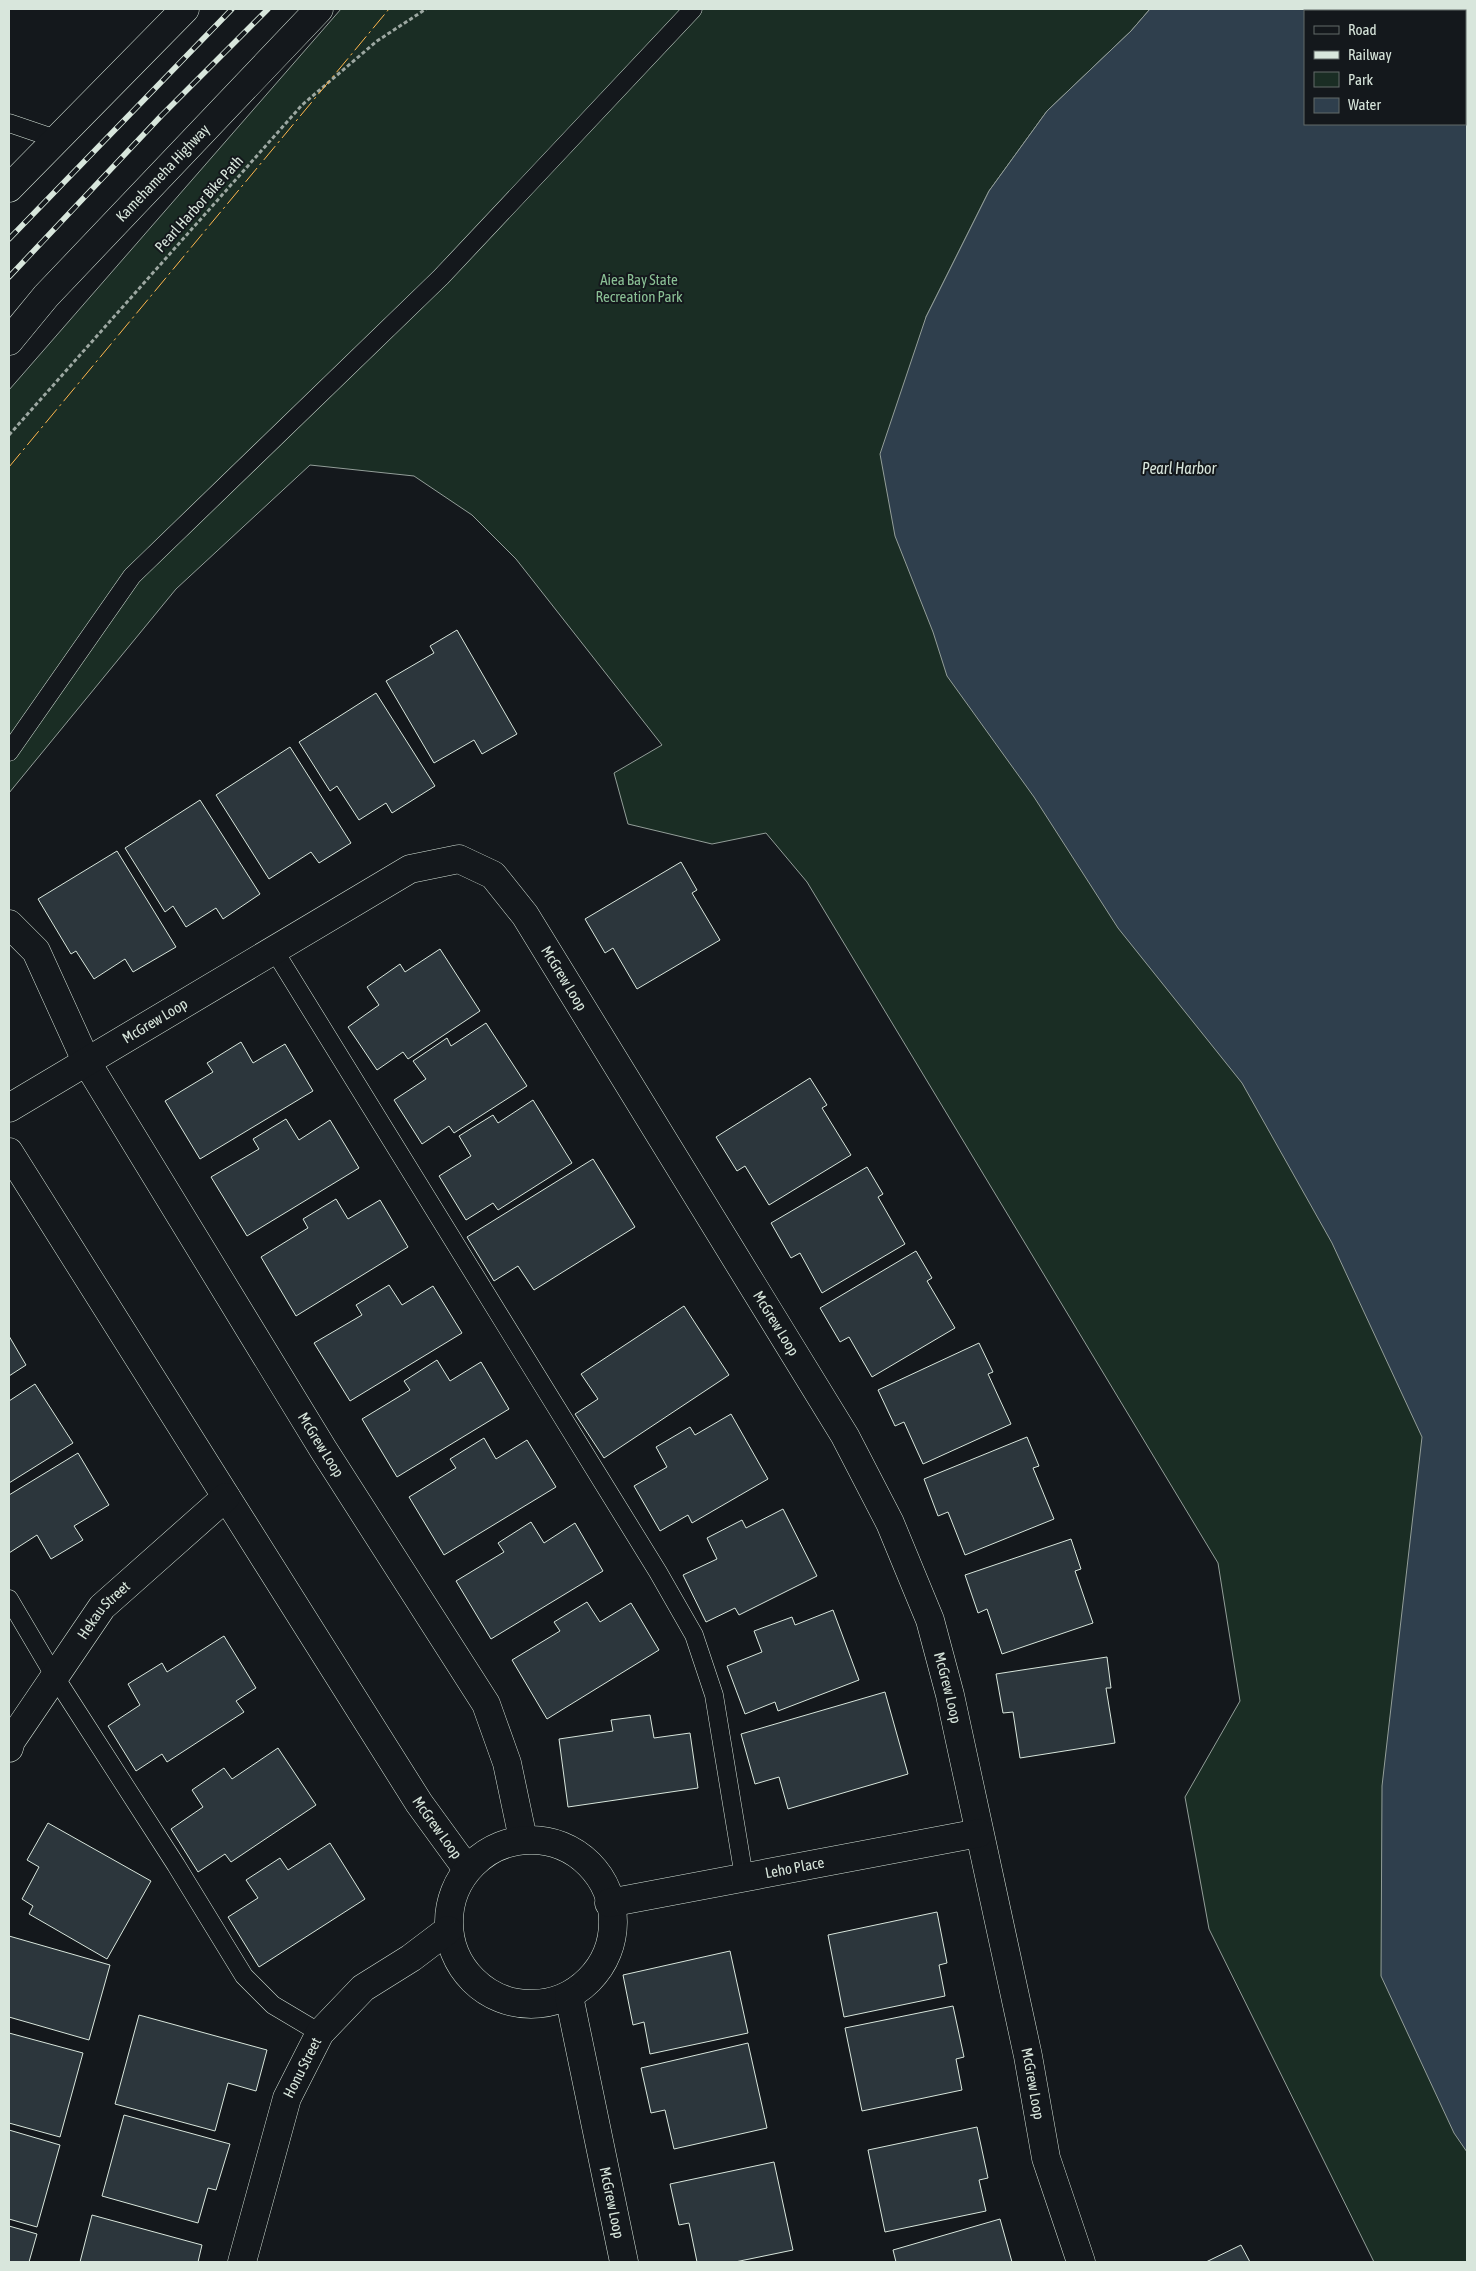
<svg xmlns="http://www.w3.org/2000/svg" width="1476" height="2271" font-family="'Asap Condensed',sans-serif">
<style>
.green{fill:#1a2d24;stroke:#939e99}
.water{fill:#2f3f4d;stroke:#939e99;fill-rule:evenodd}
.building{fill:#2c363c;stroke:#d8e6dc}
.lines{fill:none;stroke-linecap:round;stroke-linejoin:round}
.lane-casing{stroke:#d8e6dc;stroke-width:19}
.street-casing{stroke:#d8e6dc;stroke-width:29}
.primary-casing{stroke:#d8e6dc;stroke-width:29}
.path{stroke:#9da8a2;stroke-width:3;stroke-dasharray:4 2.5;stroke-linecap:butt}
.lane{stroke:#14181c;stroke-width:18}
.street{stroke:#14181c;stroke-width:28}
.primary{stroke:#14181c;stroke-width:28}
.rail-casing{stroke:#d8e6dc;stroke-width:5.5}
.rail{stroke:#14181c;stroke-width:4;stroke-dasharray:11;stroke-linecap:butt}
.power{stroke:#ffb74d;stroke-width:1;stroke-dasharray:18 4 2.5 4;stroke-linecap:butt}
.labels{text-anchor:middle;stroke-width:4;stroke-linejoin:round;paint-order:stroke}
.street-label{font-size:15px;fill:#d8e6dc;stroke:#14181c}
.park-label{font-size:15px;fill:#8ac095;stroke:#14181c}
.water-label{font-size:16px;font-style:italic;fill:#d8e6dc;stroke:#14181c}
</style>
<rect width="100%" height="100%" fill="#14181c"/>
<!-- green -->
<path class="green" d="M341,9h809l-19,22 -84,80 -58,80 -63,126 510,1063 31,702v180h-93l-165,-333 -24,-132 55,-96 -22,-138 -411,-681 -41,-49 -54,11 -84,-20 -14,-51 48,-28 -146,-186 -44,-44 -58,-39 -104,-11 -134,124 -167,204v-403z"/>
<!-- water -->
<path class="water" d="M1150,9h317v2143l-13,-19 -73,-157 1,-190 40,-349 -90,-194 -90,-160 -124,-155 -84,-131 -87,-121 -14,-44 -38,-96 -15,-82 46,-137 63,-126 58,-80 84,-80zM1305,11h160v113h-160z"/>
<!-- building -->
<g class="building">
<path d="M457,630l60,104 -35,20 -8,-14 -40,23 -48,-82 48,-28 -4,-7z"/>
<path d="M376,693l59,93 -43,27 -6,-10 -27,17 -22,-34 -7,5 -31,-49z"/>
<path d="M290,747l61,96 -32,20 -8,-11 -42,27 -53,-84z"/>
<path d="M200,800l60,94 -37,25 -7,-11 -30,19 -13,-21 -8,6 -40,-64z"/>
<path d="M117,851l59,96 -43,25 -8,-13 -31,20 -18,-28 -5,3 -33,-55z"/>
<path d="M681,862l16,28 -5,3 28,47 -83,49 -24,-41 -8,5 -20,-34z"/>
<path d="M440,949l40,62 -72,48 -5,-7 -26,18 -29,-43 31,-22 -12,-18 33,-23 5,8z"/>
<path d="M486,1023l41,63 -73,47 -5,-7 -27,18 -28,-44 32,-21 -13,-18 34,-23 4,8z"/>
<path d="M241,1042l12,21 32,-19 28,47 -113,68 -35,-58 48,-29 -6,-9z"/>
<path d="M810,1078l17,27 -5,3 29,47 -82,50 -24,-39 -8,5 -21,-34z"/>
<path d="M533,1100l39,63 -74,47 -5,-7 -27,17 -27,-44 32,-20 -12,-20 34,-21 5,8z"/>
<path d="M286,1119l13,21 31,-20 29,48 -112,68 -36,-59 48,-28 -6,-10z"/>
<path d="M593,1159l42,68 -101,63 -16,-24 -24,15 -27,-44z"/>
<path d="M867,1167l16,27 -5,3 27,47 -83,49 -22,-40 -9,5 -20,-35z"/>
<path d="M336,1199l12,20 32,-19 28,47 -112,69 -35,-59 47,-29 -5,-9z"/>
<path d="M916,1251l16,27 -5,3 28,47 -83,49 -23,-40 -9,5 -20,-34z"/>
<path d="M389,1285l13,20 31,-19 29,47 -112,68 -36,-58 48,-28 -6,-10z"/>
<path d="M684,1306l45,69 -125,83 -29,-44 23,-15 -17,-25z"/>
<path d="M9,1336l17,29 -17,11z"/>
<path d="M979,1343l14,29 -5,2 23,50 -88,40 -19,-42 -9,4 -17,-36z"/>
<path d="M437,1360l13,21 31,-19 28,47 -112,68 -35,-58 48,-29 -6,-9z"/>
<path d="M35,1384l38,59 -64,40v-82z"/>
<path d="M731,1414l37,65 -76,44 -4,-8 -28,16 -26,-45 33,-19 -11,-20 34,-20 5,8z"/>
<path d="M1027,1437l12,29 -6,2 21,51 -89,36 -17,-43 -10,4 -14,-37z"/>
<path d="M484,1438l12,21 31,-19 29,47 -112,68 -35,-58 47,-29 -6,-9z"/>
<path d="M78,1453l31,52 -35,21 9,14 -32,19 -14,-24 -28,18v-58z"/>
<path d="M783,1509l34,67 -78,39 -4,-7 -29,14 -23,-47 34,-16 -10,-21 35,-18 4,8z"/>
<path d="M531,1522l13,21 31,-20 28,48 -112,68 -35,-58 48,-29 -6,-9z"/>
<path d="M1071,1539l10,30 -6,2 18,52 -91,31 -15,-45 -9,4 -13,-38z"/>
<path d="M587,1602l13,20 31,-19 28,47 -112,69 -35,-59 48,-29 -6,-9z"/>
<path d="M833,1610l26,70 -81,31 -3,-9 -30,12 -18,-48 35,-14 -8,-21 38,-14 3,8z"/>
<path d="M224,1636l32,52 -20,13 8,11 -77,50 -5,-8 -26,17 -28,-45 32,-21 -12,-21 34,-21 5,9z"/>
<path d="M1107,1657l4,31h-5l9,55 -95,15 -7,-46 -10,1 -7,-39z"/>
<path d="M885,1692l23,82 -120,35 -9,-32 -24,7 -14,-50z"/>
<path d="M650,1715l4,23 36,-5 8,55 -130,19 -9,-68 54,-8 -2,-11z"/>
<path d="M278,1748l38,57 -85,57 -6,-8 -27,18 -27,-43 32,-22 -11,-17 32,-22 8,11z"/>
<path d="M48,1823l103,58 -44,78 -78,-45 4,-8 -11,-7 17,-32 -12,-7z"/>
<path d="M330,1843l35,56 -106,68 -31,-50 30,-19 -12,-18 34,-22 8,12z"/>
<path d="M937,1912l10,51 -8,2 6,31 -101,21 -16,-82z"/>
<path d="M9,1936l101,29 -21,75 -80,-23z"/>
<path d="M730,1951l18,82 -98,21 -6,-32 -11,3 -10,-50z"/>
<path d="M953,2006l11,51 -8,2 6,31 -100,21 -17,-83z"/>
<path d="M139,2015l128,35 -11,41 -28,-8 -13,48 -100,-27z"/>
<path d="M9,2033l74,20 -23,84 -51,-14z"/>
<path d="M748,2043l19,85 -93,21 -9,-39 -14,3 -10,-45z"/>
<path d="M124,2115l106,29 -14,46 -8,-2 -10,35 -96,-27z"/>
<path d="M977,2127l11,51 -9,2 7,31 -101,21 -17,-82z"/>
<path d="M9,2130l51,15 -23,82 -28,-8z"/>
<path d="M774,2162l19,88 -58,12h-38l-8,-39 -10,2 -9,-41z"/>
<path d="M92,2215l110,30 -4,17h-118z"/>
<path d="M1000,2219l12,43h-116l-3,-12z"/>
<path d="M9,2226l28,8 -8,28h-20z"/>
<path d="M1241,2245l9,17h-44z"/>
</g>
<g class="lines">
<defs>
<g id="lane">
<path d="M9,123l47,16"/>
<path d="M9,752l123,-176 309,-299 252,-268"/>
<path d="M274,950l384,622 36,63 20,60 30,182"/>
<path d="M9,1599l46,78 121,188 68,111 29,29 47,28"/>
</g>
<g id="street">
<path id="s1" d="M9,924l27,27 50,110 237,388 163,255 21,59 16,76"/>
<path id="s2" d="M9,1108l401,-239 49,-10 34,16 32,40 320,521 45,87 40,97 20,75 78,361 18,102 35,104"/>
<path id="s3" d="M9,1152l410,651 48,66"/>
<path id="s4" d="M9,1748l2,-7 91,-134 124,-110"/>
<circle cx="531" cy="1922" r="82"/>
<path id="s5" d="M609,1903l370,-70"/>
<path id="s6" d="M569,1996l55,266"/>
<path id="s7" d="M242,2262l45,-164 33,-65 43,-45 48,-30 37,-28"/>
</g>
<g id="primary">
<path d="M9,188l176,-179"/>
<path id="s8" d="M9,341l37,-45 273,-287"/>
</g>
</defs>
<!-- lane casing -->
<use href="#lane" class="lane-casing"/>
<!-- street casing -->
<use href="#street" class="street-casing"/>
<!-- primary casing -->
<use href="#primary" class="primary-casing"/>
<!-- path -->
<path class="path" d="M9,435l293,-330 75,-64 49,-32"/>
<!-- lane -->
<use href="#lane" class="lane"/>
<!-- street -->
<use href="#street" class="street"/>
<!-- primary -->
<use href="#primary" class="primary"/>
<defs>
<g id="rail">
<path d="M9,239l223,-230"/>
<path d="M9,277l152,-161 107,-107"/>
</g>
</defs>
<!-- rail casing -->
<use href="#rail" class="rail-casing"/>
<!-- rail -->
<use href="#rail" class="rail"/>
<!-- power -->
<path class="power" d="M9,467l380,-458"/>
</g>
<g class="labels">
<!-- street labels -->
<g class="street-label">
<text dy="5" stroke="none"><textPath href="#s8" startOffset="228">Kamehameha Highway</textPath></text>
<text transform="translate(199 204) rotate(-48)" y="5">Pearl Harbor Bike Path</text>
<text dy="5" stroke="none"><textPath href="#s2" startOffset="680">McGrew Loop</textPath></text>
<text dy="5" stroke="none"><textPath href="#s2" startOffset="170">McGrew Loop</textPath></text>
<text dy="5" stroke="none"><textPath href="#s2" startOffset="1085">McGrew Loop</textPath></text>
<text dy="5" stroke="none"><textPath href="#s1" startOffset="609">McGrew Loop</textPath></text>
<text dy="5" stroke="none"><textPath href="#s4" startOffset="168">Hekau Street</textPath></text>
<text dy="5" stroke="none"><textPath href="#s2" startOffset="1490">McGrew Loop</textPath></text>
<text dy="5" stroke="none"><textPath href="#s3" startOffset="800">McGrew Loop</textPath></text>
<text dy="5" stroke="none"><textPath href="#s5" startOffset="189">Leho Place</textPath></text>
<text dy="5" stroke="none"><textPath href="#s7" startOffset="204">Honu Street</textPath></text>
<text dy="5" stroke="none"><textPath href="#s2" startOffset="1895">McGrew Loop</textPath></text>
<text dy="5" stroke="none"><textPath href="#s6" startOffset="211">McGrew Loop</textPath></text>
</g>
<!-- park labels -->
<g class="park-label">
<text x="639" y="285">Aiea Bay State<tspan x="639" dy="17">Recreation Park</tspan></text>
</g>
<!-- water labels -->
<g class="water-label">
<text x="1179" y="474">Pearl Harbor</text>
</g>
</g>
<!-- border -->
<rect width="1476" height="2271" fill="none" stroke="#d8e6dc" stroke-width="20"/>
<!-- legend -->
<rect x="1304" y="10" width="162" height="115" fill="#14181c" stroke="#626a69"/>
<rect x="1314" y="26" width="25" height="8" fill="#14181c" stroke="#626a69"/>
<text x="1348" y="35" font-size="15" fill="#d8e6dc">Road</text>
<rect x="1314" y="51" width="25" height="8" fill="#d8e6dc" stroke="#626a69"/>
<text x="1348" y="60" font-size="15" fill="#d8e6dc">Railway</text>
<rect x="1314" y="72" width="25" height="15" fill="#1a2d24" stroke="#626a69"/>
<text x="1348" y="85" font-size="15" fill="#d8e6dc">Park</text>
<rect x="1314" y="98" width="25" height="15" fill="#2f3f4d" stroke="#626a69"/>
<text x="1348" y="110" font-size="15" fill="#d8e6dc">Water</text>
</svg>
